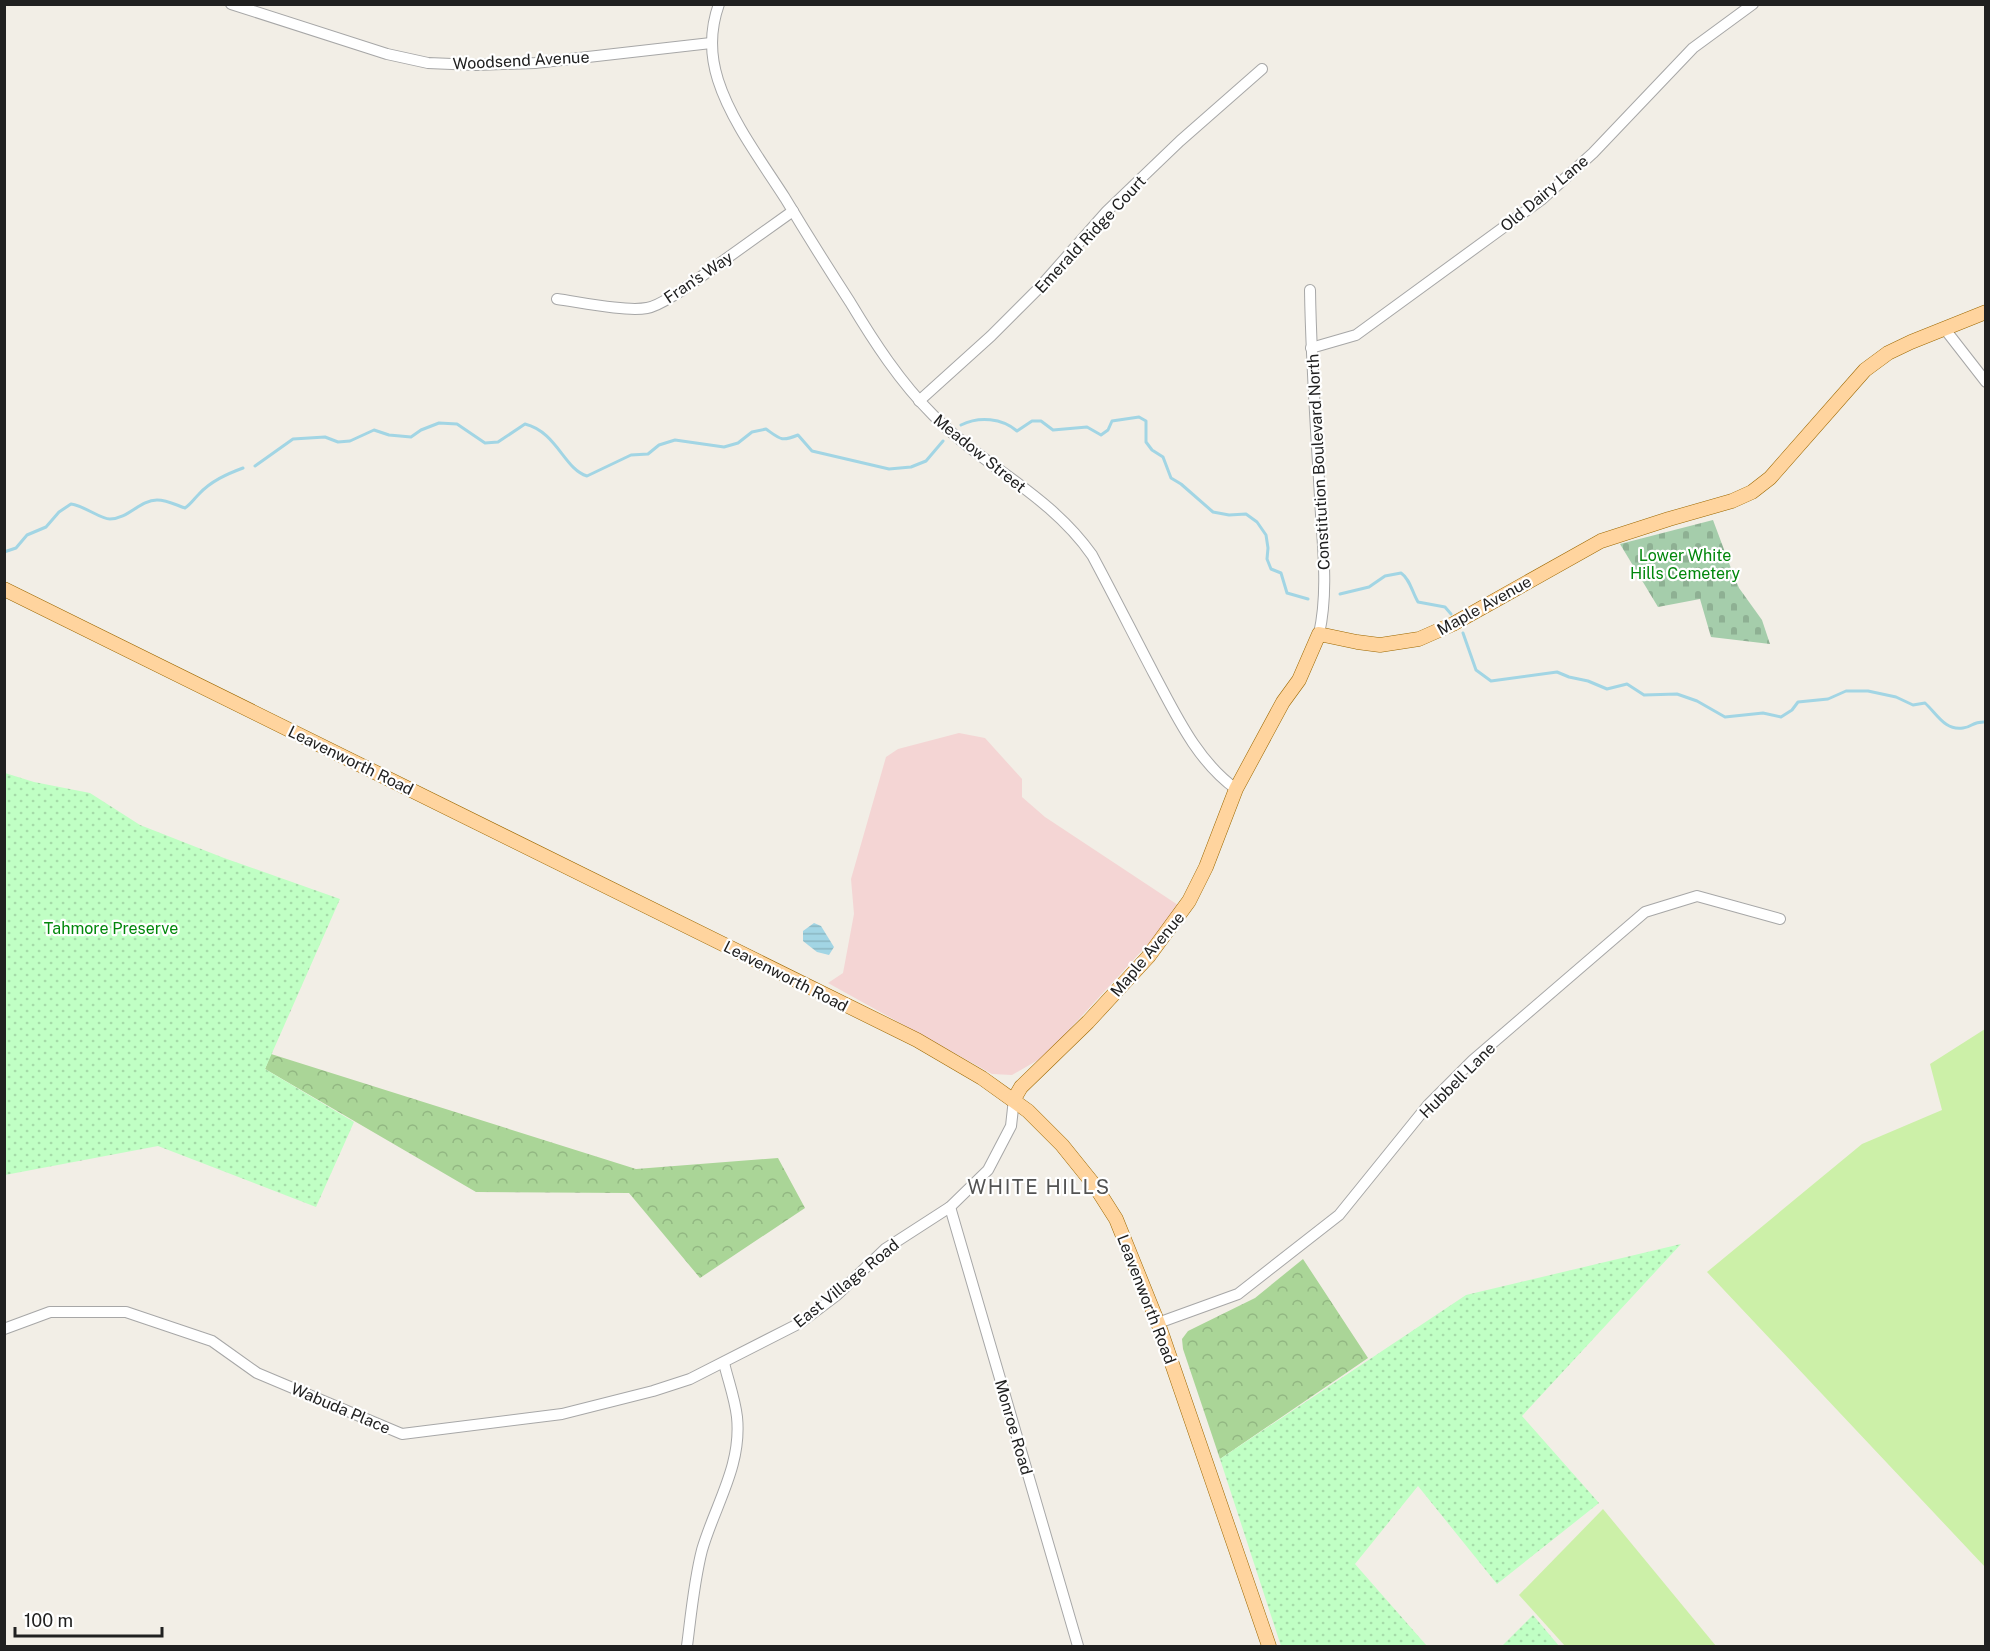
<svg xmlns="http://www.w3.org/2000/svg" width="1990" height="1651" font-family="'Public Sans',sans-serif">
<style>
.commercial{fill:#f4d5d4}
.grass{fill:#ccf0a8}
.forest{fill:url(#forest-crowns)}
.cemetery{fill:url(#cemetery-stones)}
.park{fill:url(#park-dots)}
.water{fill:url(#water-rules)}
.lines{fill:none;stroke-linecap:round;stroke-linejoin:round}
.stream{stroke:#a2d5e4;stroke-width:3}
.minor-casing{stroke:#a7a7a7;stroke-width:12}
.major-casing{stroke:#9d6800;stroke-width:15}
.minor{stroke:#fff;stroke-width:10}
.major{stroke:#ffd49e;stroke-width:14}
.labels{text-anchor:middle;stroke-width:4.5;stroke-linejoin:round;paint-order:stroke}
.street-label{font-size:16px;fill:#202020;stroke:#fff}
.park-label{font-size:16px;fill:#01870b;stroke:#fff}
.quarter-label{font-size:20px;letter-spacing:1.5px;fill:#535353;stroke:#fff}
</style>
<defs>
<pattern id="forest-crowns" width="20" height="18" patternUnits="userSpaceOnUse" patternTransform="scale(1.5)"><rect width="20" height="18" fill="#aad597"/><path d="M2 6a3 3 0 1 1 6 0M12 15a3 3 0 1 1 6 0" fill="none" stroke="#92b782"/></pattern>
<pattern id="cemetery-stones" width="16" height="16" patternUnits="userSpaceOnUse" patternTransform="scale(1.5)"><rect width="16" height="16" fill="#a5cdab"/><path d="M2 7V4a2 2 0 0 1 4 0v3zM10 15v-3a2 2 0 0 1 4 0v3z" fill="#8eb093"/></pattern>
<pattern id="park-dots" width="8" height="8" patternUnits="userSpaceOnUse" patternTransform="scale(1.5)"><rect width="8" height="8" fill="#c0ffc4"/><path d="M2 2h.1M6 6h.1" fill="none" stroke="#a5daa8" stroke-width="1.8" stroke-linecap="round"/></pattern>
<pattern id="water-rules" width="6" height="5" patternUnits="userSpaceOnUse" patternTransform="scale(1.5)"><rect width="6" height="5" fill="#a2d5e4"/><path d="M0 2.5h6" fill="none" stroke="#8bb7c3"/></pattern>
</defs>
<rect width="100%" height="100%" fill="#f2eee6"/>
<!-- commercial -->
<path class="commercial" d="M959,733l26,5 37,41v18l23,20 133,88 -19,27 -114,124 -33,19 -20,-1 -164,-91 15,-10 11,-59 -3,-35 35,-122 12,-8z"/>
<!-- grass -->
<g class="grass">
<path d="M1985,1029v538l-278,-295 155,-128 80,-34 -12,-46z"/>
<path d="M1603,1509l113,137h-151l-46,-51z"/>
</g>
<!-- forest -->
<g class="forest">
<path d="M271,1054l365,115 142,-11 27,50 -105,70 -71,-85 -153,-1 -211,-123z"/>
<path d="M1303,1259l65,99 -148,101 -37,-110 -1,-10 6,-8 67,-33z"/>
</g>
<!-- cemetery -->
<path class="cemetery" d="M1713,520l19,51 7,17 23,32 8,24 -59,-7 -11,-38 -42,8 -38,-63z"/>
<!-- park -->
<g class="park">
<path d="M5,773l29,9 56,11 50,32 84,33 116,41 -75,170 89,53 -38,85 -158,-61 -153,29z"/>
<path d="M1681,1244l-159,172 77,87 -102,81 -79,-98 -63,78 72,82h-146l-61,-187 246,-164z"/>
<path d="M1533,1615l26,31h-57z"/>
</g>
<!-- water -->
<path class="water" d="M814,923l7,3 13,21 -5,8 -12,-3 -14,-11v-10z"/>
<g class="lines">
<!-- stream -->
<g class="stream">
<path d="M961,425c18,-9 41,-7 56,6l15,-10h9l12,9 34,-3 14,8 7,-5 4,-9 27,-4 7,4v21l6,8 11,7 8,21 10,6 32,28 16,3 17,-1 11,8 9,13 2,13 -1,11 4,10 10,4 6,20 21,6"/>
<path d="M255,466l38,-27 32,-2 13,5 12,-1 24,-11 15,5 22,2 10,-7 18,-7 18,1 28,19 13,-1 27,-18c32,8 39,45 62,52l44,-21 17,-1 11,-9 16,-5 49,7 14,-4 14,-11 14,-3c14,10 15,13 32,6l14,16 77,18 22,-2 15,-6 17,-20"/>
<path d="M4,552l12,-4 11,-13 19,-8 13,-15 12,-8c14,2 29,15 39,15 18,0 30,-19 47,-19 10,0 19,5 28,8 6,-4 9,-9 14,-14 12,-13 28,-20 44,-26"/>
<path d="M1340,594l29,-7 16,-11 16,-3c9,6 11,19 17,29l27,5 6,7"/>
<path d="M1463,633l13,37 15,11 66,-9 12,5 19,4 19,8 20,-5 17,11 33,-1 20,7 28,16 38,-4 18,4 11,-7 6,-8 30,-3 18,-8h22l28,6 17,8 12,-2c12,11 20,28 38,25 10,-1 9,-7 23,-6"/>
</g>
<defs>
<g id="minor">
<path d="M231,4l156,50 41,9 48,2 59,-2 176,-20"/>
<path d="M719,4c-9,25 -9,51 -1,76 13,41 44,82 67,118 21,35 43,70 65,104 24,40 50,80 83,113 51,52 116,79 159,140 21,39 41,79 62,119 22,41 43,87 82,115"/>
<path d="M1310,290c1,69 6,138 10,207 2,45 9,92 -1,137"/>
<path d="M557,299c22,3 69,13 90,9 12,-2 23,-11 34,-17l112,-80"/>
<path d="M1944,328l42,54"/>
<path d="M1311,348l45,-13 185,-135 52,-47 100,-105 60,-44"/>
<path d="M919,401l72,-65 48,-48 68,-77 73,-70 82,-72"/>
<path d="M950,1207l128,439"/>
<path d="M1158,1323l80,-29 101,-79 89,-110 45,-45 172,-148 52,-16 83,23"/>
<path d="M4,1329l46,-17h76l86,29 45,32 145,61 160,-20 91,-23 37,-12 110,-56 37,-28 48,-46 65,-42 38,-37 23,-44 3,-27"/>
<path d="M687,1646c4,-31 7,-65 15,-96 13,-45 40,-84 35,-133 -2,-18 -9,-37 -13,-54"/>
</g>
<g id="major">
<path d="M4,589l913,451 65,38 46,33 34,34 33,41 21,33 42,104 111,323"/>
<path d="M1014,1099l7,-12 67,-65 60,-65 41,-56 17,-34 30,-78 47,-87 16,-22 20,-46 38,8 23,3 39,-6 34,-15 148,-83 68,-22 63,-18 20,-9 18,-14 95,-108 23,-17 23,-11 75,-30"/>
</g>
</defs>
<!-- minor casing -->
<use href="#minor" class="minor-casing"/>
<!-- major casing -->
<use href="#major" class="major-casing"/>
<!-- minor -->
<use href="#minor" class="minor"/>
<!-- major -->
<use href="#major" class="major"/>
</g>
<g class="labels">
<!-- street labels -->
<g class="street-label">
<text transform="translate(521 60) rotate(-3)" y="6">Woodsend Avenue</text>
<text transform="translate(1544 193) rotate(-40)" y="6">Old Dairy Lane</text>
<text transform="translate(1090 234) rotate(-47)" y="6">Emerald Ridge Court</text>
<text transform="translate(698 277) rotate(-34)" y="6">Fran's Way</text>
<text transform="translate(980 453) rotate(39)" y="6">Meadow Street</text>
<text transform="translate(1318 462) rotate(-93)" y="6">Constitution Boulevard North</text>
<text transform="translate(1484 605) rotate(-29)" y="6">Maple Avenue</text>
<text transform="translate(351 760) rotate(26)" y="6">Leavenworth Road</text>
<text transform="translate(1147 954) rotate(-50)" y="6">Maple Avenue</text>
<text transform="translate(786 976) rotate(27)" y="6">Leavenworth Road</text>
<text transform="translate(1457 1080) rotate(-45)" y="6">Hubbell Lane</text>
<text transform="translate(846 1283) rotate(-39)" y="6">East Village Road</text>
<text transform="translate(1147 1299) rotate(69)" y="6">Leavenworth Road</text>
<text transform="translate(341 1408) rotate(23)" y="6">Wabuda Place</text>
<text transform="translate(1014 1427) rotate(74)" y="6">Monroe Road</text>
</g>
<!-- park labels -->
<g class="park-label">
<text x="1685" y="561">Lower White<tspan x="1685" dy="18">Hills Cemetery</tspan></text>
<text x="111" y="934">Tahmore Preserve</text>
</g>
<!-- quarter labels -->
<g class="quarter-label">
<text x="1039" y="1194">WHITE HILLS</text>
</g>
</g>
<!-- border -->
<rect width="1990" height="1651" fill="none" stroke="#202020" stroke-width="12"/>
<!-- scale -->
<path d="M15 1627v9h147v-9" fill="none" stroke="#202020" stroke-width="3"/>
<text x="24" y="1627" font-size="18" fill="#202020" stroke="#ffffff" stroke-width="4.5" paint-order="stroke">100 m</text>
</svg>
